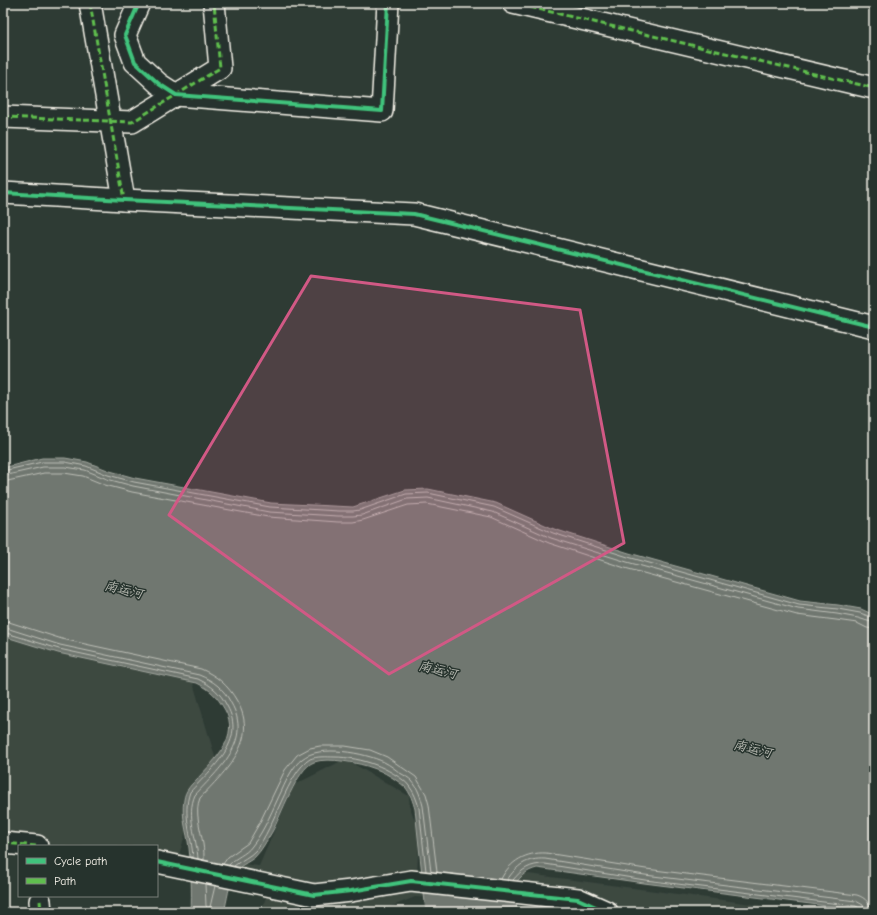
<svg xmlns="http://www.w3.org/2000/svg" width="877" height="915" font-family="'Comic Neue','LXGW WenKai TC',sans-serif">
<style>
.built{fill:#3c4841}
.water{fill:#6f7770;stroke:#a4a8a0}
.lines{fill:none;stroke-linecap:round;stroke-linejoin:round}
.shore{stroke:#bfc0b8;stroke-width:1}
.street-casing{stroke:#f4f1e8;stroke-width:24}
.street{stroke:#26332d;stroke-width:21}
.quiet{stroke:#5fbe4e;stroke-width:3;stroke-dasharray:6 3;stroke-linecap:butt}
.cycleway-casing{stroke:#26332d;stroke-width:6}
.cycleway{stroke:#40c37c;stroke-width:4}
.marked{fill:#d15985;fill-opacity:0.2;stroke:#d15985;stroke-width:3;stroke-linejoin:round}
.labels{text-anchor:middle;stroke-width:3;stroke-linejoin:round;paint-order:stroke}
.water-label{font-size:13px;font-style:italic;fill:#b8bab2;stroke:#26332d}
</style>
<rect width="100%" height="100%" fill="#2e3b34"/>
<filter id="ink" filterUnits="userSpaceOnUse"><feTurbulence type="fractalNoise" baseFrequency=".025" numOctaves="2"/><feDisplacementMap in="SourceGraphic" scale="8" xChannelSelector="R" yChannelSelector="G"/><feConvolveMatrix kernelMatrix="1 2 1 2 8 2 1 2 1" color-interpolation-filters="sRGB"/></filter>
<g filter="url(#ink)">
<!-- built -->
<path class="built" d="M3,630l188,46 28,94 -23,28 -17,57 80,11 35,-81 51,-26 64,37 1,12 10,24 -3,38 97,2 297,40h-233l-62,-10 -101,-5 -37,15h-117l6,-18 -110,-24v-24h-138l-5,7 -11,1z"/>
<!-- water -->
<path class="water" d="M42,458h23l22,4 23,9 25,7 136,25 82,4 52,-17 23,-1 68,14 58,26 75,24 171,48 38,4 23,4 13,6v297l-230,-29 -107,-15c-11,3 -15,7 -22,16l2,28h-91l-11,-103c-2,-7 -5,-17 -10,-22 -8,-7 -22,-16 -32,-19 -13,-5 -45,-11 -59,-6 -17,6 -33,54 -42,70 -5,8 -10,18 -17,25 -7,6 -16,8 -21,17 -5,10 -7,27 -10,38h-33c1,-19 0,-46 -2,-64 -2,-17 -8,-31 -5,-48 1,-10 8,-16 14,-22 17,-18 42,-42 27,-68 -8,-14 -14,-20 -28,-27l-139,-30 -55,-17v-168z"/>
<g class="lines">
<!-- shore -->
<g class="shore">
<path d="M3,471l39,-9h23l21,4 22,9 26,7 136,25 69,4h14l7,-1 46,-16 22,-1 66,14 59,26 75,24 171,48 39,4 22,4 14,5"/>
<path d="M3,476l40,-9h22l20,3 22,9 26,7 136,26 69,4h15l9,-1 45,-16 21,-1 65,14 58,26 76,24 171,47 39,5 21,4 16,5"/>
<path d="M3,482l41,-9h20l19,3 22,9 27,7 136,25 70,5h15l10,-2 45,-15 19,-1 64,13 58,26 76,25 172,47 39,5 21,3 10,5 7,1"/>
<path d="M3,621l6,1 53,17 139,30c16,7 27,16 36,32 23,40 -12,70 -37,97 -6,14 1,32 3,46 1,6 1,11 1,16"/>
<path d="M3,627l57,18 139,30c15,6 25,14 32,28 22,38 -12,66 -36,92 -9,20 2,43 3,64"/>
<path d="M3,632l56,17 139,30c14,7 22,13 29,27 20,35 -15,62 -37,86 -8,22 2,44 3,66"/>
<path d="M223,864l5,-7 20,-14 11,-19 26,-54 12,-15 13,-7 10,-2h25l25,4 17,7 29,20 10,17 3,11 8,67"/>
<path d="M229,865c6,-8 17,-10 23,-19 13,-16 21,-38 30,-56 5,-11 11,-24 20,-31 18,-15 63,-6 82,3 6,3 11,7 16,11 4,2 9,5 12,8 6,7 9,17 11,25l8,66"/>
<path d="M234,866c7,-6 16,-9 22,-16 18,-22 32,-78 54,-91 7,-3 17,-2 24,-2 14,0 29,3 42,8 7,2 29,14 33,21 5,6 8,14 10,22l7,63"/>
<path d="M501,879c9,-18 25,-27 45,-26l100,16 211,26c9,3 13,8 14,17"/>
<path d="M507,880c10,-15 20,-22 38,-21l100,16 211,26 7,4 2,7"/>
<path d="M513,880c9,-11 17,-16 32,-16l100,16 211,26 3,2 1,4"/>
<path d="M205,884l1,22 2,2 2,-1 5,-21"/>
</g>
<defs>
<g id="street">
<path d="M90,3l34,197"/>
<path d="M139,3l-14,32 10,27 24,22 17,11 206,16 6,-108"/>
<path d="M513,3l361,85"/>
<path d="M3,117l129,5 88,-54 -6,-65"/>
<path d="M3,193l121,7 290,14 460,113"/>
<path d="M3,843l34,3"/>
<path d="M157,862l157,33 37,-4 60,-10 167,18 29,13"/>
<path d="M40,901l1,11"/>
</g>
</defs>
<!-- street casing -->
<use href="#street" class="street-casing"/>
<!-- street -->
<use href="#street" class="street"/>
<!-- quiet -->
<g class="quiet">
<path d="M90,3l34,197"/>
<path d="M513,3l361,85"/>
<path d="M3,117l129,5 88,-54 -6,-65"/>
<path d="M3,843l34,3"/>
<path d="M40,901l1,11"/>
</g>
<defs>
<g id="cycleway">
<path d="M139,3l-14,32 10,27 24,22 17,11 206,16 6,-108"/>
<path d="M3,193l121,7 290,14 460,113"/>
<path d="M157,862l157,33 37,-4 60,-10 167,18 29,13"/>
</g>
</defs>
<!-- cycleway casing -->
<use href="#cycleway" class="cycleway-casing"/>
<!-- cycleway -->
<use href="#cycleway" class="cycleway"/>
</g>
</g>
<!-- marked area -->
<path class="marked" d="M311,276l269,34 44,233 -235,131 -220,-159z"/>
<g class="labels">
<!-- water labels -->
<g class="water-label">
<text transform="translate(124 589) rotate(14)" y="5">南运河</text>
<text transform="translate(438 669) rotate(14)" y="5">南运河</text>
<text transform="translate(753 748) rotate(14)" y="5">南运河</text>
</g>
</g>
<!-- margin -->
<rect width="877" height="915" fill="none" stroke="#26332d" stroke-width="16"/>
<rect x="8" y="8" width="861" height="899" fill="none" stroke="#f4f1e8" stroke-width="1.5" filter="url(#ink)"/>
<!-- legend -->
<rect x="18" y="845" width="140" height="52" fill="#26332d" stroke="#787f78"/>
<rect x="26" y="858" width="20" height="6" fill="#40c37c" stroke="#787f78"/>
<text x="54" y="865" font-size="12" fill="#f4f1e8">Cycle path</text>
<rect x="26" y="878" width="20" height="6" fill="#5fbe4e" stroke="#787f78"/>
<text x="54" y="885" font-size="12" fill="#f4f1e8">Path</text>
</svg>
